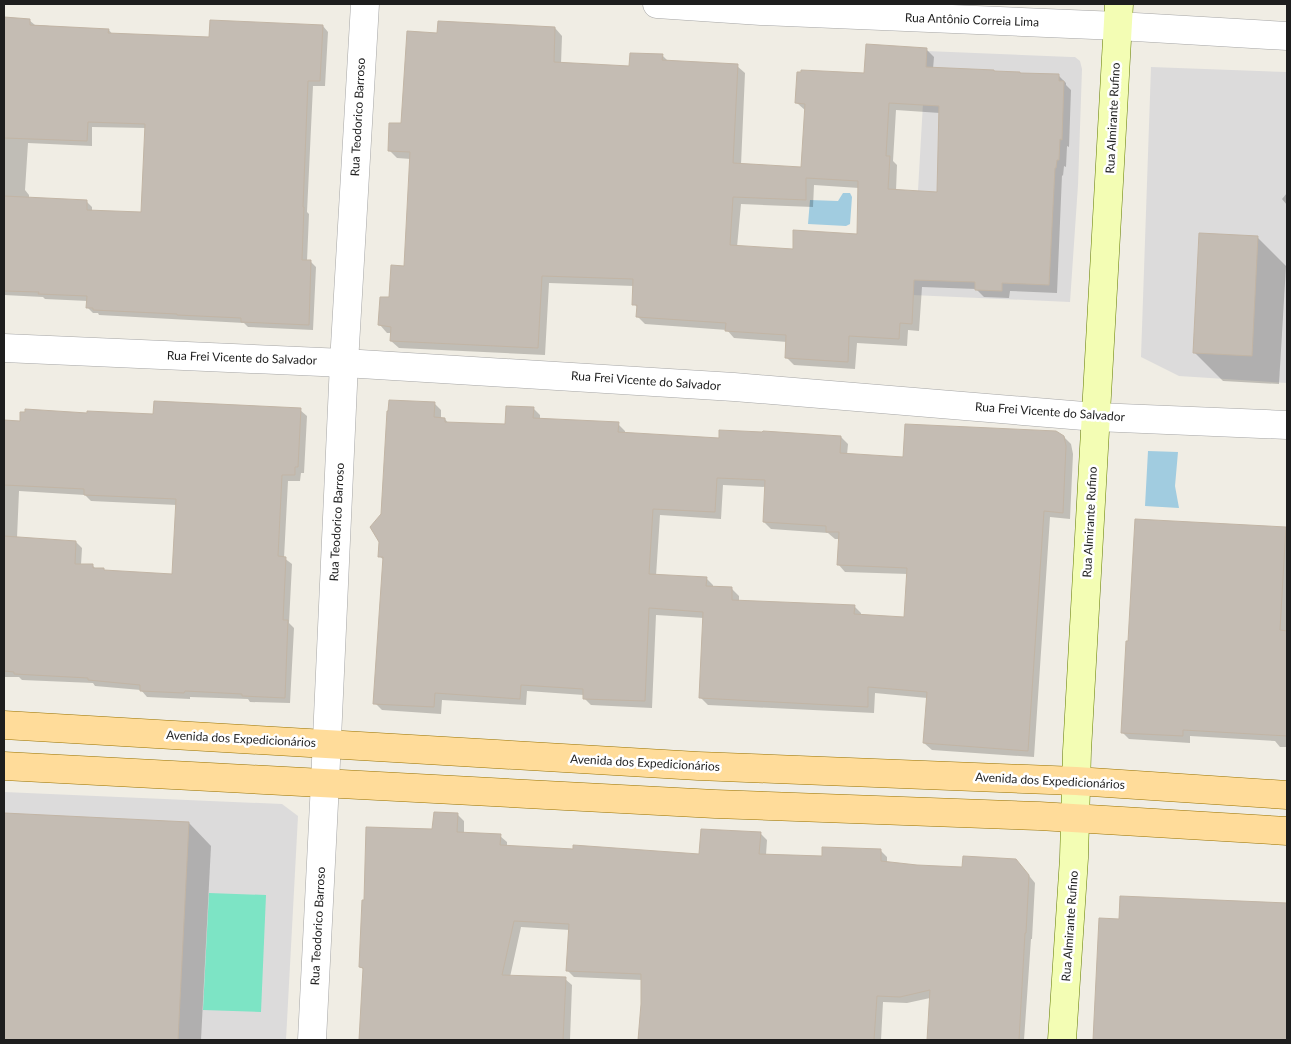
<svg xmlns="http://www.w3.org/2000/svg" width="1291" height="1044" font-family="Lato,sans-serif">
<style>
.residential{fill:#dcdbdb}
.pitch{fill:#7de4c5}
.water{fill:#a1cce0}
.shadow{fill:#0003;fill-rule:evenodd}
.building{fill:#c4bcb3;stroke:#c2b5a5;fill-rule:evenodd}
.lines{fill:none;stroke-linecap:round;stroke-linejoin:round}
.street-casing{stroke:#a5a5a5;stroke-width:29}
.secondary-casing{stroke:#637b00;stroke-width:29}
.primary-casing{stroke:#997300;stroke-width:29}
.street{stroke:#fff;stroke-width:28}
.secondary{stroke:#f3fdb4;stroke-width:28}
.primary{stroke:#ffdc9a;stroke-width:28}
.labels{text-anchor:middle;stroke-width:5;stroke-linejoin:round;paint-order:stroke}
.street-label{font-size:12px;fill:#1e1e1e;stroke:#fff}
</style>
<rect width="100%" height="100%" fill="#f0ede4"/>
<!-- residential -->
<g class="residential">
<path d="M926,51l145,6h4l5,4 2,8 -4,116 -8,117 -158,-7z"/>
<path d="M1151,67l136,5v311l-108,-7 -38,-19z"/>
<path d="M4,792l278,12 16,12 -12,224h-282z"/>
</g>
<!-- pitch -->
<path class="pitch" d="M209,893l57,2 -5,117 -58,-2z"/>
<!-- water -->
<g class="water">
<path d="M843,193h7l2,4 -2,27 -4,2 -38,-2 2,-24 28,1z"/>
<path d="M1148,451l30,1 -3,34 4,22 -34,-2z"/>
</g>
<!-- shadow -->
<g class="shadow">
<path d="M4,19l25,1 6,5 74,5 4,5 98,3 112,-12 5,6 -3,54h-12l-6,126 2,2 -2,47 4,1 5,5 -3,63 -65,-3 -4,-4 -145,-8 -1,-2h-5l-6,-6 1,-6 -43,-2 -2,-2 -39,-2zM92,127l54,1 -4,86 -50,-3v-4l-5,-5 -58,-3v-4l-4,-5 3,-47 64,3z"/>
<path d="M555,28l7,8 -1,28 69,4 32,-13 7,7 68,4 8,7 -4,92 61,3 4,-57 -9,-8 129,-54 8,8 -1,12 125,6 8,8v2l5,5 -2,57 -2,-1 -1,21 -2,-1 -1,10 -1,-1 -5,118 -47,-2 -1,7 -25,-1 -8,-8 -54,-2 -3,44 -11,-1 -1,16 -50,-3 -2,26 -61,-4 -8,-8 1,-15 -53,-4 -7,-8 -82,-6 -8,-8 1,-8 -4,-4v-18l-85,-3 -4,72 -146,-7 -8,-7 1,-8h-5l-7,-8 10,-27 15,-31 6,-108 -14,-1 -8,-8 13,-25 36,-91zM896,110l44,3 -2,80 -42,-2 1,-26 -4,-4zM814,185l45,3 -1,48 -64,14 -57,-3 4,-43 72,3z"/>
<path d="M1287,193v12l-5,-6z"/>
<path d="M1257,237l29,29 -7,118 -56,-3 -29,-29z"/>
<path d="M434,403l7,7v9h4l4,5 57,1 27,-17 7,7v5l78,4 7,7v3l95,5 121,-2 7,7 -1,11 57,3 160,-21 7,7 2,10 -3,65 -20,-2 -16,240 -102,-7 -8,-7 3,-45 -52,-5 -1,20 -166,-8 -7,-7 3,-80 -48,-3 -4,93 -61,-3 -7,-7v-3l-57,-4 -1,14 -84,-5 -1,14 -59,-4 -7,-7 9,-143 -5,-4 3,-42zM723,485l43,2 -2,35 7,7 57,4 7,6h5l-2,25 7,8 63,2 -3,44 -44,-2v-3l-7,-7 -115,-5v-5l-7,-7 -19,-1v-3l-7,-7 -50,-2 4,-61 61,4z"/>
<path d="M300,410l7,6 -3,57h-3l-1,8h-12l-4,77 8,6 -3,59 5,5 -4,75 -40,-1 -2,-3 -58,-2v2l-43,-2 -6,-7 -46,-4 -2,-3 -71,-3 -3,-3h-15v-255h17l67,-8 66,1zM19,491l66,4 6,6 86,4 -4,70 -68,-4 -1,-1 -8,-1 -3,-3 -12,-1 1,-17 -6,-6 -59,-4z"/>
<path d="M1285,529l2,2v216h-7l-5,-6 -85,-5v7l-61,-4 -7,-7z"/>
<path d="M4,814l185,9 22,23 -10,194h-197z"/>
<path d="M457,814l7,7v13l36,2 7,6v4l193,9 60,-22 7,7 -1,15 57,3 58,-7 6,6v6l77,6 58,-2 13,16 -3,56h-1l-7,101h-96l2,-42 -23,5 -24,-1 -2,38h-243v-3h2l2,-57 -68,-3 -7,-7 3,-40 -49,-3 -11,50 55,2 7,6 -2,55h-209l3,-70 -3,-3 73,-137z"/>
<path d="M1121,897l166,8v135h-193l7,-121 19,1z"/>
</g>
<!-- building -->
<g class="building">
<path d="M4,17l26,2v6l79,4 -1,4 101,4 1,-17 113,5 -3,56h-12l-5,126h1l-2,53h9l-2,65 -68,-3v-4l-64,-3v-1l-84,-4v-2h-7l1,-12 -49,-2 1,-2 -35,-1v-95l83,4v10l54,2 4,-88 -57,-2 -1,19 -83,-3z"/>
<path d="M438,21l117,6 -1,35 75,4 1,-13 33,1 -1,6 76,4 -5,99 68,4 4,-63 -10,-1 2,-31h4v-2l63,3 2,-29 61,4 -1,19 68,3v1l26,1v1l39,1v7h5l-2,59 -2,-1 -1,21h-2l-1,8h-1l-6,117 -47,-2v8l-27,-1v-8l-61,-2 -2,44 -12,-1 -1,16 -50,-3 -1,26 -63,-4 1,-23 -61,-4 1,-8 -90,-6 1,-12h-5l1,-26 -91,-3 -4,72 -148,-7 1,-14 -13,-2 2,-28h9l2,-32 13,1 6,-114 -22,-1 1,-28h12l6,-92 30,2zM889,103l50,3 -2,86 -49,-3 2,-33h-4zM806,178l52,3 -1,53 -64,-4v19l-63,-4 3,-48 73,3z"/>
<path d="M1199,233l59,3 -6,120 -59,-3z"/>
<path d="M389,400l46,2 -1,15 11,1v4l60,2 1,-18 28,1 -1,11 86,4 -1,10 101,6v-8l43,2 1,-1 78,5 -1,17 63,4 2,-33 151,7 8,5 2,10 -3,67 -19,-2 -16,240 -105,-8 4,-51 -59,-5v20l-169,-9 4,-86 -54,-4 -4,93 -62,-2v-10l-62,-4 -1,14 -85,-6 -1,14 -61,-3 10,-147h-5l1,-15 -9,-15 11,-13 6,-103h1zM717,478l48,2 -2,42 63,4v6h13l-2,33 70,3 -3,49 -50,-3 1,-9 -123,-5v-13l-26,-1 1,-9 -58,-3 4,-65 62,3z"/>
<path d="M154,401l147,7 -3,59h-3v8h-13l-4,81 8,1 -3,63h5l-3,78 -43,-2v-2l-57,-3 -1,2 -44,-2v-6l-52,-5v-2l-74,-4v-2l-10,-1v-135l72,5 -1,23h18v4h11v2l68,4 4,-75 -92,-4v-6l-80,-4v-65l16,1v-9h5v-3l62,4v-2l66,3z"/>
<path d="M1135,519l151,8 -6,103 7,1v105l-104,-6v6l-62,-3 5,-92h2z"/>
<path d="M434,812l24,1 -1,19 44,2 -1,11 73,4v-4l126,9 2,-25 60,3 -2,22 63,2v-9l59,2v12l36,4 45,2 1,-11 53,3 13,16 -3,58h-1l-6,107h-92l3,-50 -30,7 -23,-1 -3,44h-236l3,-36v-30l-75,-3 3,-47 -55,-3 -12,54 64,2 -3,63h-204l4,-72 -4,-1 3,-67h2l2,-73 66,2z"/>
<path d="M4,813l185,9 -11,218h-174z"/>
<path d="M1120,896l167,7v137h-194l6,-122 20,1z"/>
</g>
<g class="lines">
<defs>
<g id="street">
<path d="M657,4l104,7 357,15 169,10"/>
<path d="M4,348l340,15 390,24 362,30 191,8"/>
<path d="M312,1040l13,-257 19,-420 21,-359"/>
</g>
<path id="secondary" d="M1062,1040l12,-182 3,-107 42,-747"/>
<g id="primary">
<path d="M4,725l694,41 378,15 211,14"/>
<path d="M4,766l711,38 324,12 248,15"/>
</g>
</defs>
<!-- street casing -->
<use href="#street" class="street-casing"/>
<!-- secondary casing -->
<use href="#secondary" class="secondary-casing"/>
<!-- primary casing -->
<use href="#primary" class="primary-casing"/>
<!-- street -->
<use href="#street" class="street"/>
<!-- secondary -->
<use href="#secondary" class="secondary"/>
<!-- primary -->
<use href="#primary" class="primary"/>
</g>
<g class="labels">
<!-- street labels -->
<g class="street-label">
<text transform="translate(972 20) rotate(2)" y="4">Rua Antônio Correia Lima</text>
<text transform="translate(358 117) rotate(-87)" y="4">Rua Teodorico Barroso</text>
<text transform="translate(1113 118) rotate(-87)" y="4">Rua Almirante Rufino</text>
<text transform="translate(242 358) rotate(2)" y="4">Rua Frei Vicente do Salvador</text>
<text transform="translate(646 381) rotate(4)" y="4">Rua Frei Vicente do Salvador</text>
<text transform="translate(1050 412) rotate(4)" y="4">Rua Frei Vicente do Salvador</text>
<text transform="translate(337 522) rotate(-87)" y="4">Rua Teodorico Barroso</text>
<text transform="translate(1090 522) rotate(-87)" y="4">Rua Almirante Rufino</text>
<text transform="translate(241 739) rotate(3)" y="4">Avenida dos Expedicionários</text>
<text transform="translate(645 763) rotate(3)" y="4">Avenida dos Expedicionários</text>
<text transform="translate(1050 781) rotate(3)" y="4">Avenida dos Expedicionários</text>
<text transform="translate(318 926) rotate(-87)" y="4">Rua Teodorico Barroso</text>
<text transform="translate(1070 926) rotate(-86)" y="4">Rua Almirante Rufino</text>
</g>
</g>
<!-- border -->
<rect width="1291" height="1044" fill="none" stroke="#1e1e1e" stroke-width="10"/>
</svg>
